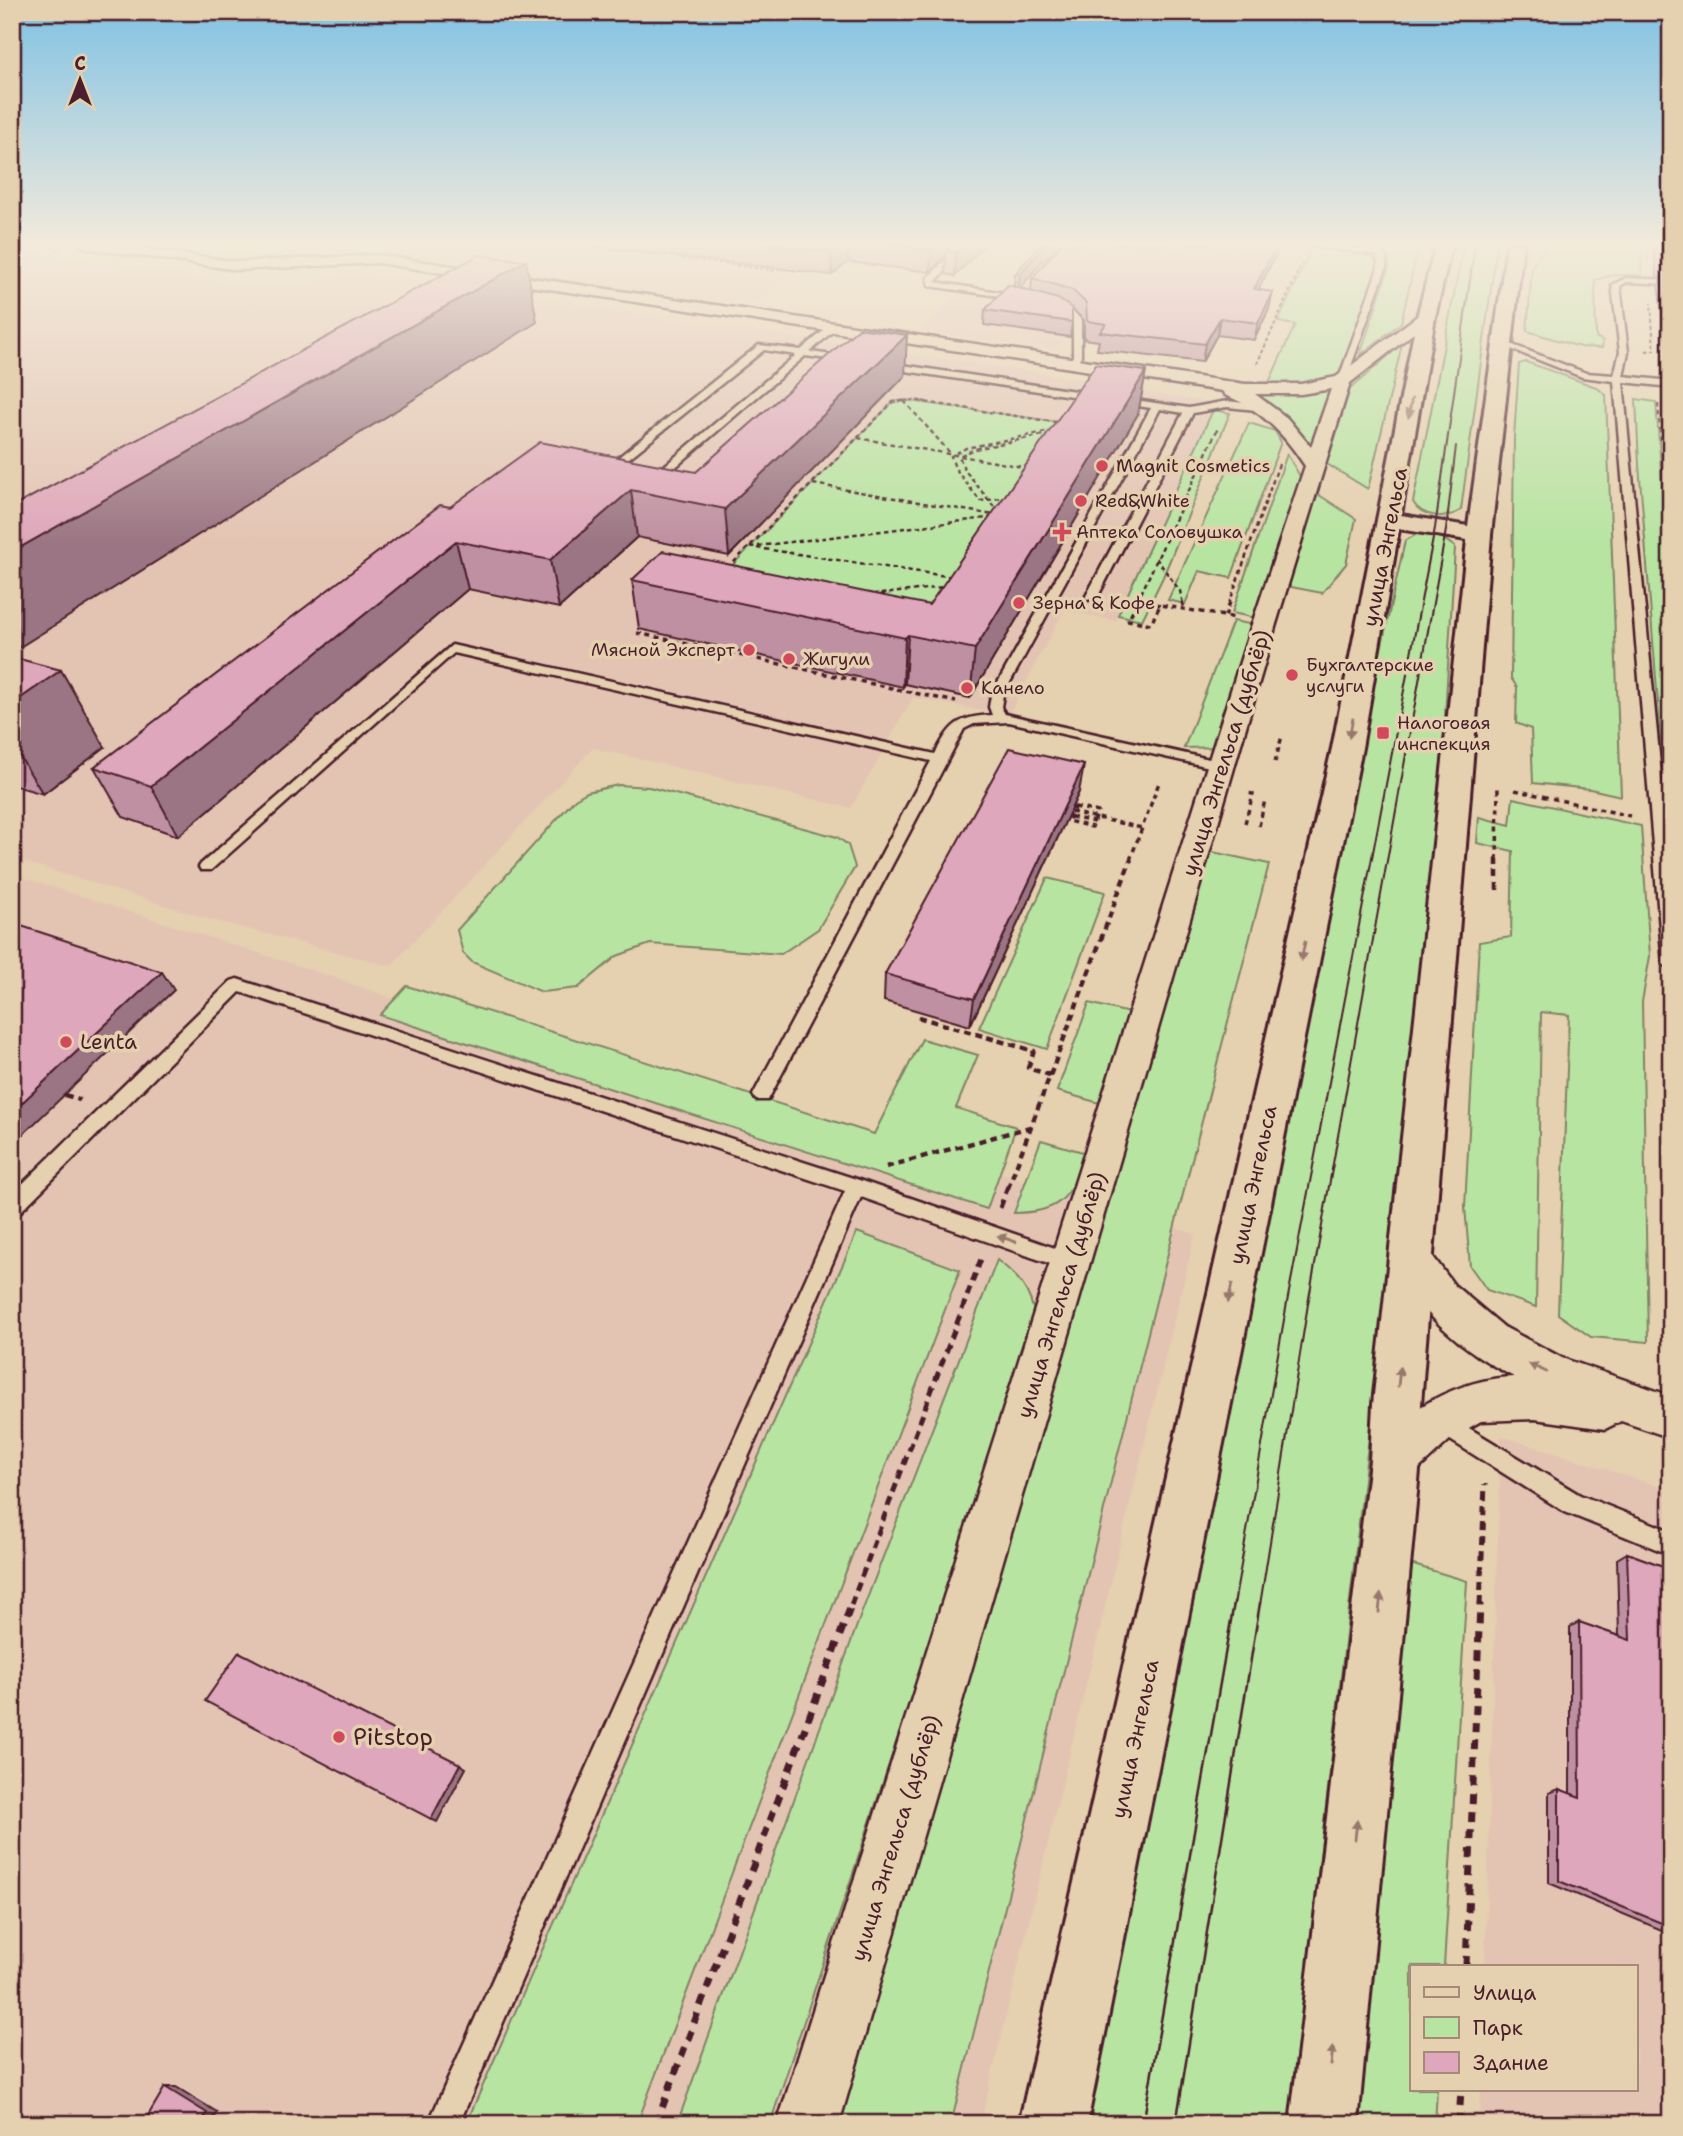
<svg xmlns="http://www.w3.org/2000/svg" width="1683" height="2136" font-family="'Shantell Sans',sans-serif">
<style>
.built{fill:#e3c4b3}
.green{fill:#b8e4a2;stroke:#818266;stroke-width:2}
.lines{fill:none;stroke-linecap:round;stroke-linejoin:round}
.service-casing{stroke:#4a1f2b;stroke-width:5}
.minor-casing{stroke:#4a1f2b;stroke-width:5}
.primary-casing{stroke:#4a1f2b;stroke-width:6}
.path-far5{stroke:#4a1f2b;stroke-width:2;stroke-dasharray:3.5 2.5;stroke-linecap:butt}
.path-far4{stroke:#4a1f2b;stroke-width:2.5;stroke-dasharray:4.5 3.5;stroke-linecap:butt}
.path-far3{stroke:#4a1f2b;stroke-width:3.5;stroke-dasharray:5 4.5;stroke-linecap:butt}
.path-far2{stroke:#4a1f2b;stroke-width:4.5;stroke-dasharray:7 5;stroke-linecap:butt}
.path-far1{stroke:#4a1f2b;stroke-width:5;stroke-dasharray:9 6;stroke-linecap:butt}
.path{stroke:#4a1f2b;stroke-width:7;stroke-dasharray:10 8;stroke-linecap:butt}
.service{fill:#e5d0af;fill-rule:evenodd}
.minor{fill:#e5d0af;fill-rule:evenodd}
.primary{fill:#e5d0af;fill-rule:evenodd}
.tram-far1{stroke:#4a1f2b;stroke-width:2}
.tram{stroke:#4a1f2b;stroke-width:2.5}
.wall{fill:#bf90a1;stroke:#4a1f2b;stroke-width:2;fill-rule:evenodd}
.shaded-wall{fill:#9b7583;stroke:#4a1f2b;stroke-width:2}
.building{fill:#dea7bb;stroke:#4a1f2b;stroke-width:2}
.oneway{fill:#98786d}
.poi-dot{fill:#d1495b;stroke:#e5d0af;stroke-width:2.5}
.labels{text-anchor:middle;stroke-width:7;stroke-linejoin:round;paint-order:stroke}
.far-poi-label{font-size:18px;fill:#4a1f2b;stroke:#e5d0af;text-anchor:start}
.street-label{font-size:21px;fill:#4a1f2b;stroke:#e5d0af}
.poi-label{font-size:21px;fill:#4a1f2b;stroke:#e5d0af;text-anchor:start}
.near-poi-label{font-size:24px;fill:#4a1f2b;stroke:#e5d0af;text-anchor:start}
</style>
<rect width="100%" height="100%" fill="#e5d0af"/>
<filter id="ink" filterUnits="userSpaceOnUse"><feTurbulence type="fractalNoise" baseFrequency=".0143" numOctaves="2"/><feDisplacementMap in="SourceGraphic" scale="14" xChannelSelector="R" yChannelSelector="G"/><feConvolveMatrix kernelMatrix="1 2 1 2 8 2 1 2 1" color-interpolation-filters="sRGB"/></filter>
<g filter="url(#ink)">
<!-- built -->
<g class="built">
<path d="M402,244h431l-40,32h-4l-31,23 3,3 -23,-4 -8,5 -348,-50z"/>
<path d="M12,248l244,40 57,-5 36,-12 764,113 16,6 87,13 -100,218 -52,-11 -56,106 -95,-19 -62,111 -258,-60 -202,218 -182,-47 -197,-61z"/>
<path d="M961,290l50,7 54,21v19l-8,13 -135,-19z"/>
<path d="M12,874l321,103 208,75 14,-19 640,201 -215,890h-968z"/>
<path d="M1501,1436l170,54v634h-191l1,-35h155v-123h-151z"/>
</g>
<!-- green -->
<g class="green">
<path d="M106,244h296l-24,11 -76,-11 -41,18 -23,1z"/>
<path d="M1382,244h37l-18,79 -41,32 30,-90z"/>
<path d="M1464,244h33l-36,266c-14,10 -40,7 -48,-8z"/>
<path d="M1547,244h94l1,31h-29l-18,5 1,57 7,4 -1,7 -22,-1 -53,-16 5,-64z"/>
<path d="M1312,247l53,7 15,9 -32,100c-16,27 -56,23 -82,26l29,-64 -17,-3z"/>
<path d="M1402,344l-34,145 -41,-25 23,-75z"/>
<path d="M1526,362l70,25 10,8 15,401 -31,-7 -57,-6 -2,-54 -15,-6 1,-36 -6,-9 3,-241 5,-73z"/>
<path d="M1332,389l-20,59 -44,-47 -14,-7 28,1z"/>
<path d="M1636,399l20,3 15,205v172l-7,-1 -25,-313z"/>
<path d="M903,400l163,23 -151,215 -211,-44 189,-192z"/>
<path d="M1213,410l17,3 -67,164 -21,43 -24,-5z"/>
<path d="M1249,423l26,8 6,11 -50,136 -32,-7 -14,33 -17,-4z"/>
<path d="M1287,454l17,29 -43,136 -29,-6z"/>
<path d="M1316,493l40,26 -10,45 -24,29 -36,-7z"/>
<path d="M1417,534l24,3 14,10 -18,305 -148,1272h-206l272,-1358 50,-225z"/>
<path d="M1233,621l27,5 -37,121 -39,1z"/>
<path d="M618,785l31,2 188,50 11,8 7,22 -37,62 -37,25 -131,-10 -33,12 -39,32 -36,4 -70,-30 -9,-9 -6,-23 118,-131 12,-7z"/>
<path d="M1513,798l128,28 9,130 -8,46 6,340 -57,-5 -33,-23 11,-299 -28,-3 -5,295 -49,-17 -17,-24 -5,-59 14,-265 32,-5 2,-86 -36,-8 2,-26 31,8z"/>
<path d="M1203,850l66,14 -93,357 -225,903h-128z"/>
<path d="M1047,878l58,14 -58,157 -68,-21z"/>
<path d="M407,986l467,148 48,-95 56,16 -22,53 60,19 -29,82 -607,-194z"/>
<path d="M1089,1003l44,11 -30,90 -46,-13z"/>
<path d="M1041,1140l45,13c-16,43 -22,59 -72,60z"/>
<path d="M857,1232l103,38 -323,854h-171z"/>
<path d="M997,1260c24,18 33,31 39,60l-266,804h-93l183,-507z"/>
<path d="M1400,1561l67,20 -23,385h-32v123h25l-2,35h-89z"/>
</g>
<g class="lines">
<defs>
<g id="service">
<path d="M961,244h8l-34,38 89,14 3,4 -98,-14 -1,-8z"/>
<path d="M1294,244l80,6 -4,-6h7l9,14v10l-41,115 -7,-2 40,-113 -1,-13z"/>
<path d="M1626,278l45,2v4l-44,-2 -7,4 8,66 -5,24 48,5v6l-48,-5 48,496v92l-8,-6 -49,-583 -32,-4 -84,-33 7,-2 81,31 28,2 6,-23 -8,-67z"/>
<path d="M1048,303l26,9 7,8v36l-7,11 -7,-2 6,-9v-35l-25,-14z"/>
<path d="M828,327l7,2 -25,23 38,5 3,5 -46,-6 -148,127h-8v-4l147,-124 -32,-5 -155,124 -9,-2 159,-127 42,5z"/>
<path d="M882,362l307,46 38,-7 42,5 2,2 -5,3 -39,-4 -34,6 -96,185 -10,2 -2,-2 98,-185 -23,-4 -157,286 -2,12 4,7 218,48 7,4 -2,3 -5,1 -214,-48 -35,2 -10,5 -196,371h-12l-3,-5 178,-334 -477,-108 -243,217h-10l-2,-3 2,-3 251,-219 483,109c16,-30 22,-37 57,-39l-3,-8 2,-12 160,-287 -272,-41z"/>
<path d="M237,979l619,200 222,77 3,6 -3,6 -7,3 -210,-74 -402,927h-31l417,-933 -605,-199 -221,221 -7,2v-21l219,-213z"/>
<path d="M1439,1410l141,85 91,36v24l-106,-43 -134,-84 -3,-7 3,-7z"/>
</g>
<g id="minor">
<path d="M79,244h34l125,18 140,-7 867,129h56l35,-7 84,-63h12l2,3 -84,66 -74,241 -437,1500h-62l475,-1500 53,-158c-21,-32 -44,-57 -80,-71l-3,-4 -844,-128 -140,7 -152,-22zM1331,389l-20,58 -24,-29 -32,-24h46z"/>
<path d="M1412,1242l14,5 28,38 50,42 58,31 109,38v42l-50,-17 -16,8 -70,-10 -54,2 -28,16 -42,39 -16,6 -16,-6 -6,-16c21,-50 90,-82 141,-83 -51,-26 -97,-65 -122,-118l6,-12z"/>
</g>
<path id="primary" d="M1436,244h16l-17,73 -34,198 67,11 39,-282h16l-32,291 -70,869 -1,56 -62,664h-68l80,-664 3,-56 94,-864 -68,-11 -37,219 -275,1376h-68l313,-1376 85,-431z"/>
</defs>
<!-- service casing -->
<use href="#service" class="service-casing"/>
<!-- minor casing -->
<use href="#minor" class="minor-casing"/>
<!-- primary casing -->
<use href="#primary" class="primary-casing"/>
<!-- path-far5 -->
<g class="path-far5">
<path d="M27,244l33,5"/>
<path d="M1647,244l1,16"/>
<path d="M599,247l177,24"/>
<path d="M1646,351l8,-1 -3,-47"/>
<path d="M1257,364l45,-101"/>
<path d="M903,400l2,2"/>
<path d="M893,402l21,-2 15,2"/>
</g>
<!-- path-far4 -->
<g class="path-far4">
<path d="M904,401l47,53"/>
<path d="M918,401l143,22"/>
<path d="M1658,404l13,156"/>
<path d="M858,438l171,30"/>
<path d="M813,484l181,31"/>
<path d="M1008,497l-28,4 -25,-33 -4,-12 15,-8 89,-18"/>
<path d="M999,513l-35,-44 -5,-13 16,-7 78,-16"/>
<path d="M750,547l245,-30"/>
<path d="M757,548l196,29"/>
<path d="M1156,558l24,33 3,13"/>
<path d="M728,568l165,-166 15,-1"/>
<path d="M873,595l71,-8"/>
<path d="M1136,604l2,-4"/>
<path d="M1154,604l-16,-4 80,-172"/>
<path d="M1229,604l50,-140"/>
</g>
<!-- path-far3 -->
<g class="path-far3">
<path d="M1137,602l-9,18 23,4 9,-19 76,13"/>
<path d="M1147,602l13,3"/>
<path d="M1182,602l2,7"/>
<path d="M1225,616l5,-14"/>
<path d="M637,633l319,69"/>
<path d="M1275,762l7,-26"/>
<path d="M1515,790l115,26"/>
<path d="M1075,807l23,5 -6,15 -24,-6z"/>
<path d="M1071,812l71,16"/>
<path d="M1071,817l23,5"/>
<path d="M1245,823l8,-29 -7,-1"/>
<path d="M1259,826l6,-26"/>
<path d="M1130,860l30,-80"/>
<path d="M1497,860l1,-73"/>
</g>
<!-- path-far2 -->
<g class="path-far2">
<path d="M1497,890v-31"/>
<path d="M918,1017l116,34 -6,17 22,7"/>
<path d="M65,1095l15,5"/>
<path d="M886,1167l144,-40"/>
<path d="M1008,1188l123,-329"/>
</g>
<!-- path-far1 -->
<g class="path-far1">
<path d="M1000,1208l8,-22"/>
<path d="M851,1605l130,-346"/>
<path d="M1480,1605l5,-121"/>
</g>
<!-- path -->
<g class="path">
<path d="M1466,1966l14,-363"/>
<path d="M656,2124l196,-521"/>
<path d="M1459,2124l2,-35"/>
</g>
<!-- service -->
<use href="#service" class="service"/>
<!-- minor -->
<use href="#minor" class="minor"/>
<!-- primary -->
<use href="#primary" class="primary"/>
<!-- tram-far1 -->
<g class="tram-far1">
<path d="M1234,1605l54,-308 147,-769 40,-284"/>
<path d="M1260,1605l48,-301 138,-774 10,-84"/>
</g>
<!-- tram -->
<g class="tram">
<path d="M1143,2124l91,-521"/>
<path d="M1176,2124l84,-521"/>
</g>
</g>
<!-- wall -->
<g class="wall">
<path d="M590,244h395l-30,32 -10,-2 1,-19 -16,17 -82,-10 -16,13 -241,-29z"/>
<path d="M1041,244h240l-23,46 11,19 -15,31 -37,-5 -15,27 -105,-12 2,-9 -15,-2v-19l-12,-11v13l-2,15 -86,-12 1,-15 29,-24 1,-12zM1059,247l-27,31 -1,13 -11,-3 22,-27 15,-13z"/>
<path d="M1653,244h18v129l-13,-87 4,-8 -5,-1z"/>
<path d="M1146,371l-8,43 -168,284 -65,-14 -2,3 -264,-58 -7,-49 297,25z"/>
<path d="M905,376l-176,180 -92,-19 -78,71 -91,-19 -290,247 -55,-19 -29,-50 356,-260 246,-35z"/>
<path d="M12,657l93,90 -62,47 -31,-9z"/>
<path d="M1079,792l-109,234 -86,-25 1,-27z"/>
<path d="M1627,1553l44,16v361l-7,1 -115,-48v-90l10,-4 11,5v-167l9,-5 40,14 -2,-77z"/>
</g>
<!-- shaded-wall -->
<g class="shaded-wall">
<path d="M842,244h6v18l-16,13 -1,-23z"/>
<path d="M937,244h21l-11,7 -1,4 -16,17 1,-22z"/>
<path d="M965,244h20l-30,32 1,-23z"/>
<path d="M1045,244h26l-14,4 -15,13 -24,30 2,-17z"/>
<path d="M1277,244h4l-31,62 4,-17z"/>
<path d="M526,261l11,61 -525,330v-100z"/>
<path d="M1273,292l-4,17 -15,31 4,-17z"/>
<path d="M1220,318l-3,17 -15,27 3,-18z"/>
<path d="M907,335l-2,41 -176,180 -4,-47z"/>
<path d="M1146,371l-8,43 -168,284 5,-49z"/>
<path d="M631,490l6,47 -78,71 -9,-48z"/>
<path d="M456,541l12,48 -290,247 -27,-50z"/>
<path d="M908,635l-3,49 -2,3 2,-49z"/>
<path d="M61,670l44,77 -62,47 -31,-50v-40z"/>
<path d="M1084,765l-5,27 -109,234 4,-27z"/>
<path d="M162,972l12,18 -162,155v-33z"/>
<path d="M460,1764l6,4 -29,54 -6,-3z"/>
<path d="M165,2087h11l41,25 -7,12h-9z"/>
</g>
<!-- building -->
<g class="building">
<path d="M759,244h83l-11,8z"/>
<path d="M882,244h55l-6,6z"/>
<path d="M954,244h11l-9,9 -9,-2z"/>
<path d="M1041,244h4l-25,30h-5z"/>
<path d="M1062,244h215l-23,45 19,3 -15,31 -38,-5 -15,26 -105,-12 6,-8 -19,-3 -1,-18 -14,-13 -40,-12z"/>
<path d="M479,255l47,6 -514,291v-45z"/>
<path d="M1008,285l50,14 14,9v14l-87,-12z"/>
<path d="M859,328l48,7 -182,174 -94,-19 -81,70 -94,-19 -305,245 -57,-19 346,-262 10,2 90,-65 156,30z"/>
<path d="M1096,364l50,7 -171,278 -67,-14 -3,3 -273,-58 31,-29 266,54z"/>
<path d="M12,657l49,13 -49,34z"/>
<path d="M1009,748l75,17 -110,234 -89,-25z"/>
<path d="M12,923l150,49 -150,140z"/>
<path d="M1627,1553l44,16v358l-112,-46v-92l21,8 -1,-175 51,18z"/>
<path d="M239,1652l221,112 -29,55 -226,-118z"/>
<path d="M165,2087l42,26 -6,11h-58z"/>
</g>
<!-- one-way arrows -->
<defs><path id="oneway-solid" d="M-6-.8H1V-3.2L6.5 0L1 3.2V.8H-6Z" transform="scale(1.75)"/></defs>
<g class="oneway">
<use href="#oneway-solid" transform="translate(1410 408) rotate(100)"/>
<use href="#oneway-solid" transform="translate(1351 728) rotate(101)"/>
<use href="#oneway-solid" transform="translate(1303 951) rotate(102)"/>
<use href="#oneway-solid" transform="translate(1007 1239) rotate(-161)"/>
<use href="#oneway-solid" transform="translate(1230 1293) rotate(102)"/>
<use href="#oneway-solid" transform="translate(1538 1368) rotate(-155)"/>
<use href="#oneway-solid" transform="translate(1399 1377) rotate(-84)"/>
<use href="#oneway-solid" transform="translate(1380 1603) rotate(-84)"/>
<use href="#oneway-solid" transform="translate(1356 1830) rotate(-84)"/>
<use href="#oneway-solid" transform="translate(1332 2056) rotate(-84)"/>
</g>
</g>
<!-- sky -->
<linearGradient id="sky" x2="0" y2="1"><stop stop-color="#80c2e4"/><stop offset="0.45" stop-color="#f3eadb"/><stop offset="1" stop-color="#f3eadb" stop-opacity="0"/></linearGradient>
<rect width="1683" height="543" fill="url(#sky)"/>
<!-- markers -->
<g class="poi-dot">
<circle cx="1102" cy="466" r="7"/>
<circle cx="1081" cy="501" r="7"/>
<path d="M1058.5 521.5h7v7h7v7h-7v7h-7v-7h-7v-7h7z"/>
<circle cx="1019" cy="603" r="7"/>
<circle cx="749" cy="650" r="7"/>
<circle cx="789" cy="659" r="7"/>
<circle cx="1292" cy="675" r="7"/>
<circle cx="967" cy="688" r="7"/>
<rect x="1376" y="726" width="14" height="14" rx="3.5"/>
<circle cx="66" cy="1042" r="7"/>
<circle cx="339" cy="1737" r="7"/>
</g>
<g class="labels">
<!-- far-poi labels -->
<g class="far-poi-label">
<text x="1116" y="472">Magnit Cosmetics</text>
<text x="1095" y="507">Red&amp;White</text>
<text x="1076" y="538">Аптека Соловушка</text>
<text x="1033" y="609">Зерна &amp; Кофе</text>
<text x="735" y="656" text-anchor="end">Мясной Эксперт</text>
<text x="803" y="665">Жигули</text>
<text x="1306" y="671">Бухгалтерские<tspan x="1306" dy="21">услуги</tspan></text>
<text x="981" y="694">Канело</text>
<text x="1397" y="729">Налоговая<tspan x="1397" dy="21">инспекция</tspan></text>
</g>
<!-- street labels -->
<g class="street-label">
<text transform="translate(1385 547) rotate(-79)" y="7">улица Энгельса</text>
<text transform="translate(1226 753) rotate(-73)" y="7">улица Энгельса (дублёр)</text>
<text transform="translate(1253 1185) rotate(-78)" y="7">улица Энгельса</text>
<text transform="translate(1061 1295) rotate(-73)" y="7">улица Энгельса (дублёр)</text>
<text transform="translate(1135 1739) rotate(-78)" y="7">улица Энгельса</text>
<text transform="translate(895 1838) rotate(-73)" y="7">улица Энгельса (дублёр)</text>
</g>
<!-- poi labels -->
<g class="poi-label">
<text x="80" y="1049">Lenta</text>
</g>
<!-- near-poi labels -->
<g class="near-poi-label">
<text x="353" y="1745">Pitstop</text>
</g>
</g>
<!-- margin -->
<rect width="1683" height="2136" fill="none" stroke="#e5d0af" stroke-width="42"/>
<rect x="21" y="21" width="1641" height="2094" fill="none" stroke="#4a1f2b" stroke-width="2.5" filter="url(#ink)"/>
<!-- legend -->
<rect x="1410" y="1965" width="228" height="126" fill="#e5d0af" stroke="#a7897a" stroke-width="2"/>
<rect x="1424" y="1987" width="35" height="10" fill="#e5d0af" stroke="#a7897a" stroke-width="2"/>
<text x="1473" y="2000" font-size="21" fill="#4a1f2b">Улица</text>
<rect x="1424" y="2017" width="35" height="21" fill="#b8e4a2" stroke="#a7897a" stroke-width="2"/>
<text x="1473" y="2035" font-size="21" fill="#4a1f2b">Парк</text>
<rect x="1424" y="2052" width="35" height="21" fill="#dea7bb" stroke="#a7897a" stroke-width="2"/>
<text x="1473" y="2070" font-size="21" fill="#4a1f2b">Здание</text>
<!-- north arrow -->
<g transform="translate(80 80)" stroke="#e5d0af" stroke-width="5" paint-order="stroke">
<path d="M0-5L12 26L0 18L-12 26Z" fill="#4a1f2b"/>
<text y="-10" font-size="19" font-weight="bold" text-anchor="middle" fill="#4a1f2b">С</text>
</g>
</svg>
